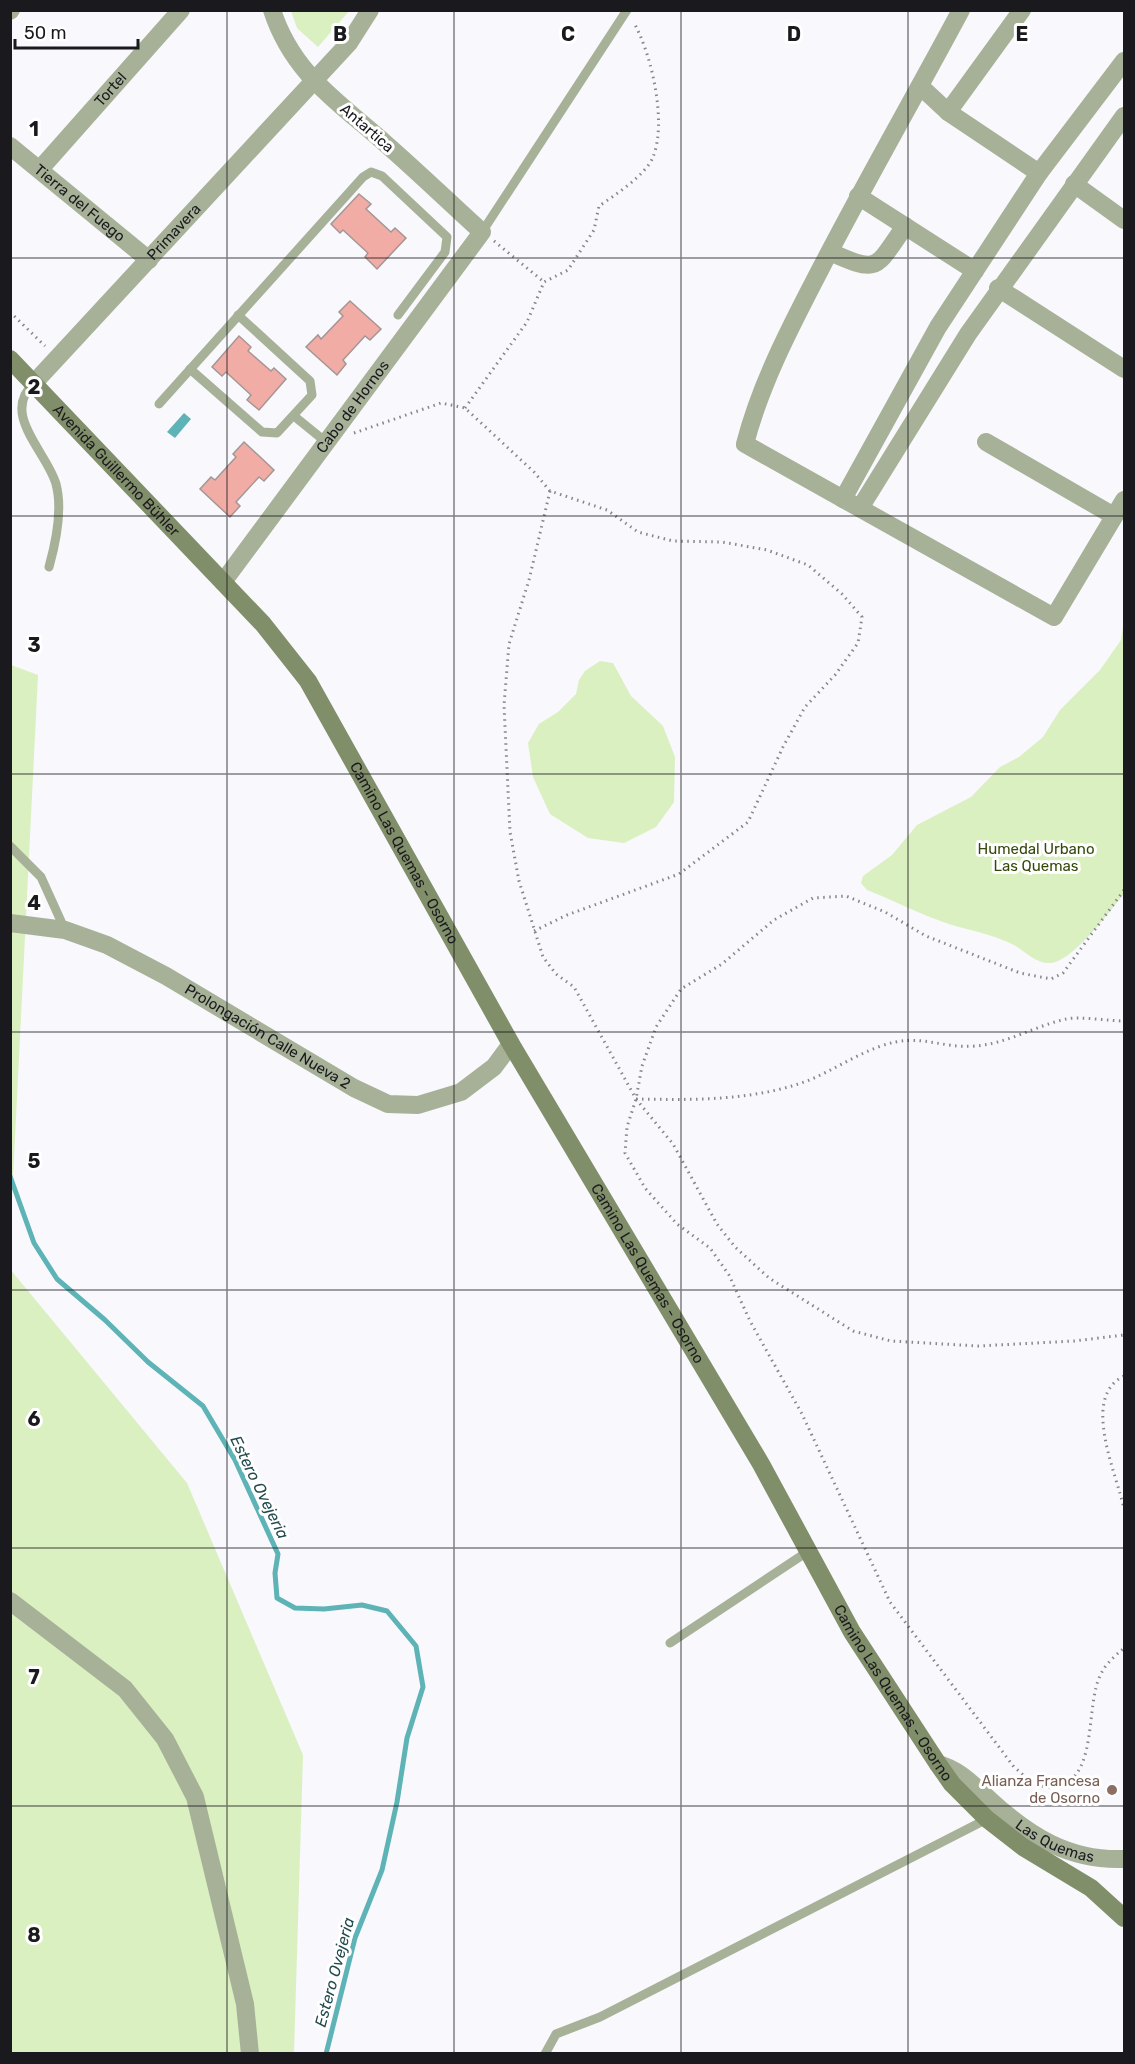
<svg xmlns="http://www.w3.org/2000/svg" width="1135" height="2064" font-family="Rubik,sans-serif">
<style>
.green{fill:#daf0c1}
.water{fill:#5eb3b6}
.lines{fill:none;stroke-linecap:round;stroke-linejoin:round}
.stream{stroke:#5eb3b6;stroke-width:5}
.building{fill:#f2aca6;stroke:#a49695;stroke-width:1.5}
.path{stroke:#87878b;stroke-width:3;stroke-dasharray:1.5 4.5;stroke-linecap:butt}
.lane{stroke:#a7b198;stroke-width:9}
.street{stroke:#a7b198;stroke-width:18}
.secondary{stroke:#808e69;stroke-width:18}
.grid{fill:none;stroke:#1a1a1e;stroke-width:1.5;stroke-opacity:0.55}
.education-dot{fill:#8d6e63;stroke:#fff;stroke-width:2}
.labels{text-anchor:middle;stroke-width:6;stroke-linejoin:round;paint-order:stroke}
.street-label{font-size:15px;fill:#1a1a1e;stroke:#fff}
.park-label{font-size:15px;fill:#334909;stroke:#fff}
.education-label{font-size:15px;fill:#785e54;stroke:#fff;text-anchor:end}
.water-label{font-size:16px;font-style:italic;fill:#234b4d;stroke:#fff}
.grid-label{font-size:20px;text-anchor:middle;font-weight:bold;fill:#1a1a1e;stroke:#fff;stroke-width:6;stroke-linejoin:round;paint-order:stroke}
</style>
<rect width="100%" height="100%" fill="#f8f8fd"/>
<!-- green -->
<g class="green">
<path d="M291,11h58l-31,36 -21,-19z"/>
<path d="M1124,620v274c-14,17 -51,67 -73,69 -15,1 -26,-12 -37,-18 -20,-10 -41,-14 -62,-20 -29,-9 -57,-24 -85,-35l-6,-7 2,-7 29,-21 25,-30 54,-28 29,-30 19,-10 24,-20 17,-27 40,-40 21,-30z"/>
<path d="M600,661l13,2 18,33 32,30 12,31 -1,45 -18,25 -32,16 -36,-5 -38,-24 -17,-37 -5,-34 11,-19 19,-12 18,-18 3,-14 6,-9z"/>
<path d="M11,665l27,10 -27,543z"/>
<path d="M10,1269l177,214 116,272 -9,298h-283z"/>
</g>
<!-- water -->
<path class="water" d="M184,413l7,6 -16,19 -8,-6z"/>
<g class="lines">
<!-- stream -->
<path class="stream" d="M10,1176l24,67 23,36 48,41 43,42 55,44 32,54 43,94 -3,19 2,25 18,10 29,1 38,-4 25,6 29,35 7,41 -16,51 -10,64 -15,68 -27,68 -29,116"/>
</g>
<!-- building -->
<g class="building">
<path d="M359,194l12,10 -5,5 25,23 4,-4 11,10 -29,31 -12,-12 3,-4 -25,-23 -3,3 -9,-9z"/>
<path d="M350,301l31,28 -11,11 -5,-4 -22,24 3,4 -9,11 -31,-28 12,-12 3,4 22,-23 -4,-4z"/>
<path d="M239,336l12,11 -3,4 23,20 3,-3 12,11 -27,31 -12,-10 4,-5 -25,-23 -4,4 -10,-9z"/>
<path d="M244,442l30,28 -10,11 -5,-4 -23,25 4,4 -10,11 -30,-28 11,-12 4,3 21,-23 -3,-3z"/>
</g>
<g class="lines">
<!-- path -->
<g class="path">
<path d="M494,241l50,41"/>
<path d="M10,312l35,34"/>
<path d="M465,408l62,-86 17,-40 24,-12 26,-40 5,-24c16,-11 47,-31 54,-49 14,-34 -1,-102 -19,-134"/>
<path d="M354,433l87,-30 24,5 69,64 16,19 57,19 31,22 35,9 49,1 45,8 41,15 34,29 20,23 -4,26 -23,32 -30,32 -22,40 -35,75 -69,52 -112,41 -33,16"/>
<path d="M550,491l-21,89 -20,64 -5,61 6,127 9,49 24,76 13,17 18,13 62,112 37,45 44,80 18,23 34,31 84,53 38,10 87,5 96,-5 50,-6"/>
<path d="M1124,890l-61,83 -12,6 -31,-6 -94,-37 -41,-24 -39,-16 -33,2 -39,22 -52,44 -41,25 -25,38 -14,39 -6,33 -9,28 -2,26 20,35 32,36 33,24 19,27 21,46 52,93 88,188 124,165c15,13 27,25 48,18 35,-13 24,-80 38,-109 5,-12 15,-20 24,-28"/>
<path d="M636,1099c58,1 116,2 171,-18 25,-10 48,-26 74,-35 39,-14 59,3 94,0 31,-2 60,-20 91,-27 15,-3 42,2 58,2"/>
<path d="M1124,1376c-44,21 -7,98 0,133"/>
</g>
<!-- lane -->
<g class="lane">
<path d="M482,232l145,-222"/>
<path d="M190,369l72,63 15,1 35,-38 -2,-14 -72,-66"/>
<path d="M34,383c-34,31 13,69 22,101 7,26 0,58 -7,83"/>
<path d="M159,404l204,-227 8,-5 11,4 65,61 -2,15 -47,63"/>
<path d="M294,416l32,26"/>
<path d="M10,846l31,31 24,53"/>
<path d="M670,1643l137,-91"/>
<path d="M545,2054l11,-20 44,-17 387,-198"/>
</g>
<!-- street -->
<g class="street">
<path d="M961,10c-46,86 -95,171 -140,258 -29,56 -60,114 -76,176l309,173 70,-117"/>
<path d="M10,11l1,-1"/>
<path d="M920,86l28,26 91,61"/>
<path d="M948,112l74,-102"/>
<path id="s1" d="M10,146l139,114"/>
<path id="s2" d="M41,168l140,-158"/>
<path d="M1074,184l50,36"/>
<path d="M858,196l117,75"/>
<path d="M830,252c49,22 45,17 75,-26"/>
<path d="M998,288l126,81"/>
<path id="s3" d="M34,383l315,-340 21,-33"/>
<path d="M986,442l128,74"/>
<path d="M843,499l95,-172 101,-154 85,-112"/>
<path d="M860,508l108,-174 156,-218"/>
<path id="s4" d="M223,582l259,-350c-32,-29 -63,-59 -95,-87 -48,-43 -94,-70 -115,-135"/>
<path id="s5" d="M10,923l55,7 42,15 59,31 188,112 34,16 30,1 43,-13 33,-25 17,-23"/>
<path d="M10,1601l115,88 40,50 30,58 50,207 5,50"/>
<path id="s6" d="M938,1764c22,6 35,21 52,36 39,36 79,61 134,59"/>
</g>
<!-- secondary -->
<path class="secondary" id="s7" d="M10,359l253,265 45,57 203,363 250,420 91,168 86,132 14,20 35,35 36,28 68,41 33,30"/>
</g>
<!-- grid -->
<path class="grid" d="M227,10v2044M454,10v2044M681,10v2044M908,10v2044M10,258h1114M10,516h1114M10,774h1114M10,1032h1114M10,1290h1114M10,1548h1114M10,1806h1114"/>
<!-- markers -->
<circle class="education-dot" cx="1112" cy="1790" r="6"/>
<g class="labels">
<!-- street labels -->
<g class="street-label">
<text dy="5" stroke="none"><textPath href="#s2" startOffset="105">Tortel</textPath></text>
<text transform="translate(367 128) rotate(41)" y="5">Antartica</text>
<text dy="5" stroke="none"><textPath href="#s1" startOffset="90">Tierra del Fuego</textPath></text>
<text dy="5" stroke="none"><textPath href="#s3" startOffset="206">Primavera</textPath></text>
<text dy="5" stroke="none"><textPath href="#s4" startOffset="218">Cabo de Hornos</textPath></text>
<text dy="5" stroke="none"><textPath href="#s7" startOffset="154">Avenida Guillermo Bühler</textPath></text>
<text dy="5" stroke="none"><textPath href="#s7" startOffset="636">Camino Las Quemas - Osorno</textPath></text>
<text dy="5" stroke="none"><textPath href="#s5" startOffset="285">Prolongación Calle Nueva 2</textPath></text>
<text dy="5" stroke="none"><textPath href="#s7" startOffset="1122">Camino Las Quemas - Osorno</textPath></text>
<text dy="5" stroke="none"><textPath href="#s7" startOffset="1608">Camino Las Quemas - Osorno</textPath></text>
<text dy="5" stroke="none"><textPath href="#s6" startOffset="142">Las Quemas</textPath></text>
</g>
<!-- park labels -->
<g class="park-label">
<text x="1036" y="854">Humedal Urbano<tspan x="1036" dy="17">Las Quemas</tspan></text>
</g>
<!-- education labels -->
<g class="education-label">
<text x="1100" y="1786">Alianza Francesa<tspan x="1100" dy="17">de Osorno</tspan></text>
</g>
<!-- water labels -->
<g class="water-label">
<text transform="translate(260 1487) rotate(64)" y="6">Estero Ovejeria</text>
<text transform="translate(334 1972) rotate(-75)" y="6">Estero Ovejeria</text>
</g>
</g>
<g class="grid-label">
<text x="340" y="41">B</text>
<text x="568" y="41">C</text>
<text x="794" y="41">D</text>
<text x="1022" y="41">E</text>
<text x="34" y="136">1</text>
<text x="34" y="394">2</text>
<text x="34" y="652">3</text>
<text x="34" y="910">4</text>
<text x="34" y="1168">5</text>
<text x="34" y="1426">6</text>
<text x="34" y="1684">7</text>
<text x="34" y="1942">8</text>
</g>
<!-- border -->
<rect width="1135" height="2064" fill="none" stroke="#1a1a1e" stroke-width="24"/>
<!-- scale -->
<path d="M15 39v9h123v-9" fill="none" stroke="#1a1a1e" stroke-width="3"/>
<text x="24" y="39" font-size="18" fill="#1a1a1e" stroke="#ffffff" stroke-width="4.5" paint-order="stroke">50 m</text>
</svg>
